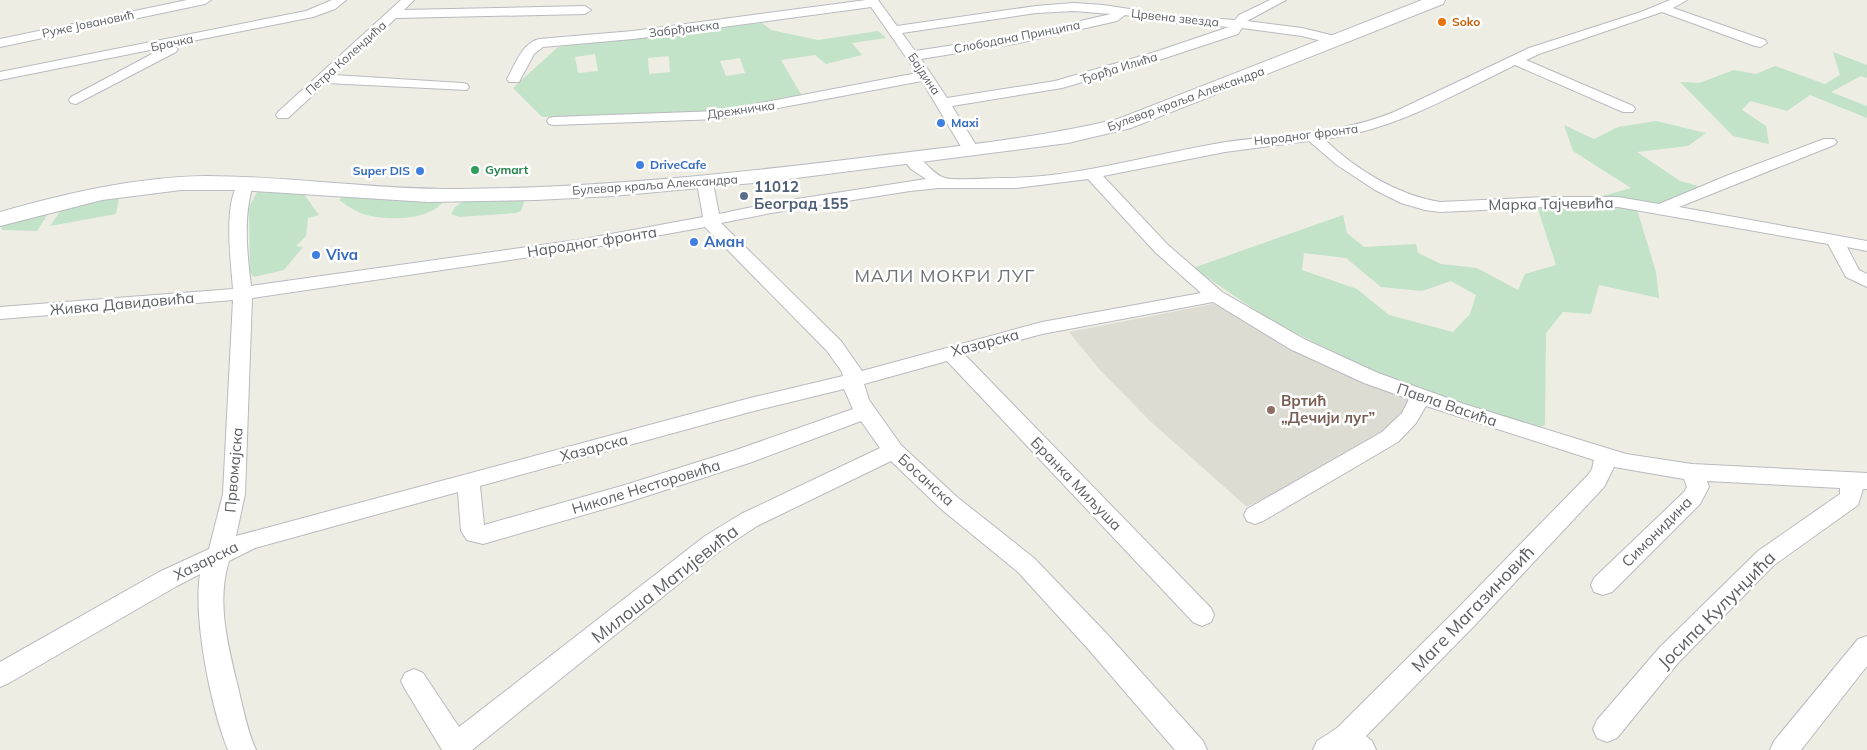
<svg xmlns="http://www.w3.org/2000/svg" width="1867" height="750" font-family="Mulish,sans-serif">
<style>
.education{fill:#dddcd2}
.green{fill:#c2e3c7;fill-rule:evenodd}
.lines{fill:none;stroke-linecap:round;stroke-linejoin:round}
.minor-casing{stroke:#b9babf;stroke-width:2}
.secondary-casing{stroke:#b9bbc1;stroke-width:2}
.minor{fill:#fff;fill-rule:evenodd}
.secondary{fill:#fff;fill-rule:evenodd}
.food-dot{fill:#e8710a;stroke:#fff;stroke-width:2}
.shop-dot{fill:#3f7fe0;stroke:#fff;stroke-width:2}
.leisure-dot{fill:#2e9e5b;stroke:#fff;stroke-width:2}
.service-dot{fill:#5c6f8a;stroke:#fff;stroke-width:2}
.education-dot{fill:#8d6e63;stroke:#fff;stroke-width:2}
.labels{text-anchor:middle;stroke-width:5;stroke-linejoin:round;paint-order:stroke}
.far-street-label{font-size:12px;fill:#5c5e63;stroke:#fff}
.far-food-label{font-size:12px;font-weight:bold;fill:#c56008;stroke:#fff;text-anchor:start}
.far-shop-label{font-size:12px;font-weight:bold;fill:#366cbe;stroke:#fff;text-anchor:start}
.far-leisure-label{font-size:12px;font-weight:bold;fill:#27864d;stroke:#fff;text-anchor:start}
.service-label{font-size:15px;font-weight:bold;fill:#4e5e75;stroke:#fff;text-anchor:start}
.street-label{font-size:15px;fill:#5c5e63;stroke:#fff}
.shop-label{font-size:15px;font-weight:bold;fill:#366cbe;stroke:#fff;text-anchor:start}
.education-label{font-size:15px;font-weight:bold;fill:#785e54;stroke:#fff;text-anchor:start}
.quarter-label{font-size:18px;letter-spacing:1px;fill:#6d7075;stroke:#fff}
.near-street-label{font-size:18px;fill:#5c5e63;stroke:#fff}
</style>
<rect width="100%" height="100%" fill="#edede4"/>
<!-- education -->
<path class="education" d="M1218,303l194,96 -18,24 -29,24 -21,9 -97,51 -97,-86 -50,-51 -31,-38z"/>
<!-- green -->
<g class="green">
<path d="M762,23l9,7 47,10 60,-9 8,7 -34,5 10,12 -36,9 -11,-9 -34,5 21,36 -89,17 -171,4 -29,-29 45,-41zM595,54l3,17 -20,2 -3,-16zM669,56l1,16 -21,2 -1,-16zM740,58l5,15 -19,3 -6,-15z"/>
<path d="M1833,52l34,13v13l-6,-2 -30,16 36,14v12l-57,-23 -23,16 -37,-10 -8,9 24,16 3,18 -36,-8 -53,-54 19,1 35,-13 22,4 19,-8 50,18 15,-9z"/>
<path d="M1656,121l50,12 -18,13 -51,6 43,29 30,8 -49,20 -25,-3 20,66 3,26 -60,-13 -8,29 -28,-2 -17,21 -1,92 -12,4 -150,-53 -110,-54 -80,-54 150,-53 4,18 17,14 52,-3 2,9 23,11 36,4 41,22 7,-16 31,-9 -20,-62 48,-2 47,-13 -58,-37 -9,-26 30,14 24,-12zM1304,253l42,5 35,29 41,4 29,-10 25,14 -6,19 -17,18 -64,-17 -32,-26 -55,-19z"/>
<path d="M257,192l46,1 16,22 -11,3 -2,18 -10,10 7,1 -19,23 -30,7 -4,-4 -1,-66z"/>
<path d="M344,196l98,6v1c-15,17 -51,17 -71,13 -12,-2 -22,-9 -32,-16z"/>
<path d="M119,198l-3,16 -66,12 13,-19z"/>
<path d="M525,199l-4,12 -5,2 -57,4 -8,-3 4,-7 9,-6z"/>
<path d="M49,212l-12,19 -35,-1 -1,-4z"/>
</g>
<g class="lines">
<defs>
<g id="minor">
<path d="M187,0h24l-6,4 -205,43v-8z"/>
<path d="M332,0h14l-11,9 -22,8 -141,28 6,4 -2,3 -100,52 -5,-1 -2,-3 2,-3 94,-50 -165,33v-8l306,-61z"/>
<path d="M401,0h13l-10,10 181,-4 6,4 -6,4 -189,4 -62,57 128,8 5,1 2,3 -2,3 -141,-7 -38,35h-10l-2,-3 2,-3z"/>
<path d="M866,0h12l19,26 139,-20 38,-3 29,2 73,11 59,4 4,-5 31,-15h16l-39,21 55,7 41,10 2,3 -7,4 -36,-9 -60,-8 -4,6 -73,24 -103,30 -110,18 27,44 -3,3h-10l-3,-3 -41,-69 -203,38 -165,6 -5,-1 -2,-3 2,-3 5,-1 165,-6 198,-38 -46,-66 -238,32 -90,8 -9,7 -15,28h-10l-2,-3c8,-14 15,-36 32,-40l94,-8zM1074,11l37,3 -92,21 -104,16 -13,-18 134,-20zM1125,15l51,8 53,4 -74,25 -100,29 -108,17 -26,-39 98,-16 98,-22z"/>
<path d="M1670,0h17l-14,8 92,32 2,3 -7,4 -5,-1 -93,-34 -123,42 -13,6 107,46 2,3 -2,3h-10l-108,-47c-62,30 -122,66 -191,74 31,30 73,56 116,63l105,-5h73l41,7 67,-28 98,-37h10l3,3 -3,3 -155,62 188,34v10l-20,-4 12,23 8,4v13l-21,-10 -18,-33 -210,-37h-73l-105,5 -15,-2 -24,-7 -26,-13 -38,-25 -28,-24 -84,11 -122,24 64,68 55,48 82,47 74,34 86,31 162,50 66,10 175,9v16h-4l-5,16 -84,60 -96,98 -61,75 -10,4 -10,-4 -4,-9 4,-9 63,-73 98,-96 82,-57v-6l-133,-7 2,6 -9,17 -88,88 -9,3 -9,-3 -3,-7 3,-7 90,-86 3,-5 -3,-8 -70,-12 -10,20 -129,138 -109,111 6,5 4,9h-63l4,-9 20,-13 120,-119 131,-134 4,-6 2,-9 -168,-54 -10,17 -18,19 -135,79 -8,3 -8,-3 -3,-6 3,-6 135,-77 20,-19 7,-14 -45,-16 -74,-34 -77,-47 -171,32 -77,21 246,253 3,7 -3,7 -9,4 -9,-4 -246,-261 -83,23 5,16 32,45 56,52 77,61 73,76 96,107 4,9h-32l-86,-100 -71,-78 -77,-63 -50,-48 -134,65 -36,24 -249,200h-30l-37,-61 -4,-8 4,-8 9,-4 9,4 36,54 246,-191 36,-22 139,-66 -19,-27 -112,42 -124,40 -142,41 -16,-4 -6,-9 -3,-39 -203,56 -26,13c-13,41 -1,85 9,126 5,21 9,43 18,63h-28c-17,-42 -35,-131 -28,-176l-23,12 -168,97 -9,4v-25l159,-90 50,-23 14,-55 10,-194 -233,19v-12l233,-18c-2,-28 -10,-84 6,-107h12l2,3c-10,32 -6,68 -2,101l333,-47 119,-22 -6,-34 2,-3h12l2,3 6,31 52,-11 155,-24 -15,-10 -9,-11 3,-3c16,-4 25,19 40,23 10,3 44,0 57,0 76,0 149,-24 224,-36 57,-8 115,-8 168,-30l135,-64 112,-36zM1088,179l67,73 46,41 -159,29 -180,49 -21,-30 -120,-118 50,-10 139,-22 29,-3h77zM705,227l122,124 15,21 1,4 -93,22 -514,138 9,-42 7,-196 332,-49zM844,389l9,20 -120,42 -108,34 -141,40 -4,-39 270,-74z"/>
<path d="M1867,636v30l-66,84h-31l4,-9 84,-102z"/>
</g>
<path id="secondary" d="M1422,0h23l-2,4 -312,124 -63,15 -303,39 -152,14 -77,4 -108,2 -189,-12h-58l-79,10 -102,26v-14c67,-19 136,-35 206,-36 85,0 169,14 254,13 140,-1 279,-16 417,-33 81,-10 162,-18 241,-37z"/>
</defs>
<!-- minor casing -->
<use href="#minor" class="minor-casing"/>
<!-- secondary casing -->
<use href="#secondary" class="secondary-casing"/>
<!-- minor -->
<use href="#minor" class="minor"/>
<!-- secondary -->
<use href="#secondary" class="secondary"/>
</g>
<!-- markers -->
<circle class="food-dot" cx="1442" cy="22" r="5"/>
<g class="shop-dot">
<circle cx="941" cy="123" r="5"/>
<circle cx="640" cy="165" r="5"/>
<circle cx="420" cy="171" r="5"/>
<circle cx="694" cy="242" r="5"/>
<circle cx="316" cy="255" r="5"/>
</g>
<circle class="leisure-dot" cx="475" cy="170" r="5"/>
<circle class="service-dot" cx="744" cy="196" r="5"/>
<circle class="education-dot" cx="1271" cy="410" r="5"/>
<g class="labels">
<!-- far-street labels -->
<g class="far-street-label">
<text transform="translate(1175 18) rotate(6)" y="4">Црвена звезда</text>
<text transform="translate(88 24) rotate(-12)" y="4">Руже Јовановић</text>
<text transform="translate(684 29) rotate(-7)" y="4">Забрђанска</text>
<text transform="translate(1017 37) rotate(-11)" y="4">Слободана Принципа</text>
<text transform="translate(172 43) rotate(-12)" y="4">Брачка</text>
<text transform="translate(346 58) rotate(-42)" y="4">Петра Колендића</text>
<text transform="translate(1119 68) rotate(-17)" y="4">Ђорђа Илића</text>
<text transform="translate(924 74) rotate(56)" y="4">Бајдина</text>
<text transform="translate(1186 99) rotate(-20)" y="4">Булевар краља Александра</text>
<text transform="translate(741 110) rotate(-8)" y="4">Дрежничка</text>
<text transform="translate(1306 135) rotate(-7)" y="4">Народног фронта</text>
<text transform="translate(655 185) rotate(-4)" y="4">Булевар краља Александра</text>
</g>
<!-- far-food labels -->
<g class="far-food-label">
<text x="1452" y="26">Soko</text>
</g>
<!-- far-shop labels -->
<g class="far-shop-label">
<text x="951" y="127">Maxi</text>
<text x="650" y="169">DriveCafe</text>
<text x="410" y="175" text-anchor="end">Super DIS</text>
</g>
<!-- far-leisure labels -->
<g class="far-leisure-label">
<text x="485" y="174">Gymart</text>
</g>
<!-- service labels -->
<g class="service-label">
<text x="754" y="192">11012<tspan x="754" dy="17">Београд 155</tspan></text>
</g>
<!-- street labels -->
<g class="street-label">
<text transform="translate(1551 204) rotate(-1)" y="5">Марка Тајчевића</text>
<text transform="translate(592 242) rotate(-9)" y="5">Народног фронта</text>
<text transform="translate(122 304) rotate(-5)" y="5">Живка Давидовића</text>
<text transform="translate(985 343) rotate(-15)" y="5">Хазарска</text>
<text transform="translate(1447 405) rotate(19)" y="5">Павла Васића</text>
<text transform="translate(594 448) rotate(-15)" y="5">Хазарска</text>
<text transform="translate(234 470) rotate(-85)" y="5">Првомајска</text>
<text transform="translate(926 480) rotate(42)" y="5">Босанска</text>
<text transform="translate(1076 484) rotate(46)" y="5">Бранка Миљуша</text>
<text transform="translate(646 487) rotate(-17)" y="5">Николе Несторовића</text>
<text transform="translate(1657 532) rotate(-45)" y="5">Симонидина</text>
<text transform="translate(206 561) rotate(-26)" y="5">Хазарска</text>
</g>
<!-- shop labels -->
<g class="shop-label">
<text x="704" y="247">Аман</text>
<text x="326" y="260">Viva</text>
</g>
<!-- education labels -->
<g class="education-label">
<text x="1281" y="406">Вртић<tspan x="1281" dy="17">„Дечији луг”</tspan></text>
</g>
<!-- quarter labels -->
<g class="quarter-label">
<text x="945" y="282">МАЛИ МОКРИ ЛУГ</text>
</g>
<!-- near-street labels -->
<g class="near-street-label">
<text transform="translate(665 584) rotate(-38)" y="6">Милоша Матијевића</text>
<text transform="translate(1473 609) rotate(-46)" y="6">Маге Магазиновић</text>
<text transform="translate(1717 610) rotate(-45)" y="6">Јосипа Кулунџића</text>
</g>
</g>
</svg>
